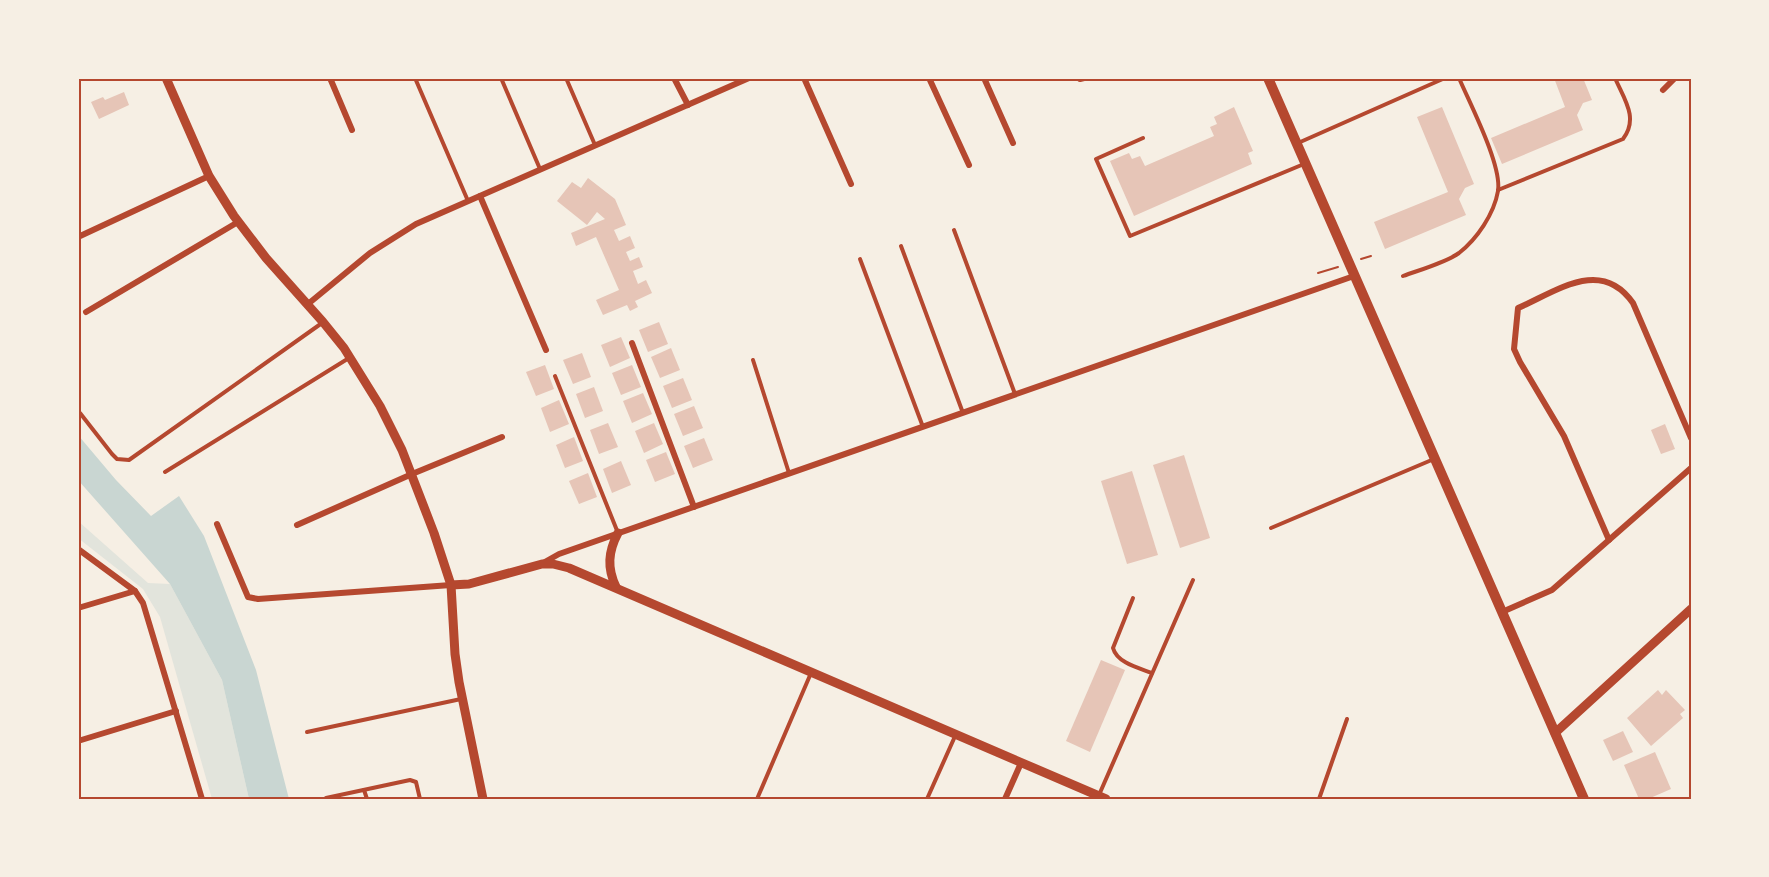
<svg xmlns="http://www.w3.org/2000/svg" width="1769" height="877" font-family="'IBM Plex Sans',sans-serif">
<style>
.green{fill:#e2e4dc}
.water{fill:#c9d6d2}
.building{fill:#e6c5b7}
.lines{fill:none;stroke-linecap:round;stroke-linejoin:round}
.path{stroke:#b5482f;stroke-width:2}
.service{stroke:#b5482f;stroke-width:4}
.minor{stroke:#b5482f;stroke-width:6}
.tertiary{stroke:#b5482f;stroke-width:9}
.secondary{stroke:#b5482f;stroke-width:10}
.neatline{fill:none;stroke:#b5482f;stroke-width:2}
</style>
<rect width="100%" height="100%" fill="#f6efe4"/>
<!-- green -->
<path class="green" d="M78,521l70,62 22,1 52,96 27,119h-37l-52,-182 -17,-28 -65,-51z"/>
<!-- water -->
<path class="water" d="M78,435l38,45 35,36 28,-20 25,40 52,134 33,129h-40l-27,-119 -52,-96 -92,-104z"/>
<!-- building -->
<g class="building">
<path d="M1554,78h29l9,22 -9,3 -6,12 6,15 -81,34 -11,-26 74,-31z"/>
<path d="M124,92l5,13 -30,14 -8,-17 12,-5 2,3z"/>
<path d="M1234,107l19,44 -5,2 4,11 -118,52 -24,-55 19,-8 3,6 8,-3 5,10 69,-30 -4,-9 7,-3 -3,-7z"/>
<path d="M1442,107l32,77 -9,4 -6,11 7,16 -81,34 -11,-27 74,-30 -31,-75z"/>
<path d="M588,178l27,21 11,26 -12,5 5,11 11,-5 5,12 -9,4 4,9 9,-4 4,10 -10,4 5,13 8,-4 6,13 -17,8 3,6 -8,4 -3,-6 -24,10 -7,-15 23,-10 -23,-53 -20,9 -5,-13 34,-14 -8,-7 -10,13 -30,-24 15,-19 9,6z"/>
<path d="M659,322l9,22 -20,8 -9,-22z"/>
<path d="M621,337l9,21 -20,9 -9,-22z"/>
<path d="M671,348l9,22 -20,8 -9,-21z"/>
<path d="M582,353l9,24 -18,7 -10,-24z"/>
<path d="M545,365l9,24 -18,7 -10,-24z"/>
<path d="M632,365l9,22 -20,8 -9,-22z"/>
<path d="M683,378l9,22 -20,8 -9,-22z"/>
<path d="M594,387l9,24 -18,7 -9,-24z"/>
<path d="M643,393l9,21 -20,9 -9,-22z"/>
<path d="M559,400l10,24 -19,8 -9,-24z"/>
<path d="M694,406l9,22 -20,8 -9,-22z"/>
<path d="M608,423l10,24 -19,7 -9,-24z"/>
<path d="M654,423l9,21 -19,9 -9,-22z"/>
<path d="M1665,424l10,25 -14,5 -10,-24z"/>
<path d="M574,437l9,24 -18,7 -9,-23z"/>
<path d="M704,438l9,22 -20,8 -9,-22z"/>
<path d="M666,452l9,22 -20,8 -9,-22z"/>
<path d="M1184,455l26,83 -30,10 -27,-83z"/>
<path d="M621,461l10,24 -19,8 -9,-24z"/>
<path d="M1132,471l26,84 -31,9 -26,-83z"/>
<path d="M588,473l9,24 -18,7 -10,-23z"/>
<path d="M1101,660l24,10 -35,82 -24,-11z"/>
<path d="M1658,690l4,5 4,-5 19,20 -5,4 3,4 -32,28 -24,-28z"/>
<path d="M1623,731l10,21 -20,9 -10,-21z"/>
<path d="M1655,752l16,37 -23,10h-9l-15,-34z"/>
</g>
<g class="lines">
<!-- path -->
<g class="path">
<path d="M1361,259l10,-3"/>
<path d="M1318,273l20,-6"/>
</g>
<!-- service -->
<g class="service">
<path d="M415,78l53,123"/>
<path d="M501,78l39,91"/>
<path d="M566,78l29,67"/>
<path d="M1143,138l-47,21 34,77 174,-72"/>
<path d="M1298,143l147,-65"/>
<path d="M1498,190l125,-51c16,-21 1,-40 -8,-61"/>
<path d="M954,230l61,164"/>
<path d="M901,246l62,167"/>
<path d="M860,259l63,168"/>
<path d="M1403,276c16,-6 42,-13 56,-23 18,-14 35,-39 39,-62 4,-26 -28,-87 -39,-113"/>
<path d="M753,360l36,113"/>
<path d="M555,376l63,157"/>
<path d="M80,413l32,41 5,5 12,1 193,-137"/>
<path d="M165,472l184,-114"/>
<path d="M1271,528l163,-69"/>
<path d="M1133,598l-20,50c4,15 26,20 39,25"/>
<path d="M307,732l154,-33"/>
<path d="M364,790l3,9"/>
<path d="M1099,795l94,-215"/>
<path d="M326,798l84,-18 6,2 4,17"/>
<path d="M757,799l54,-126"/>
<path d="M927,799l29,-65"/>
<path d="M1319,799l28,-80"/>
</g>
<!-- minor -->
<g class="minor">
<path d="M330,78l22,52"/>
<path d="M674,78l14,27"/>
<path d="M804,78l47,106"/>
<path d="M929,78l40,87"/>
<path d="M984,78l29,65"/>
<path d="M1080,79l4,-1"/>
<path d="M1663,90l12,-12"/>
<path d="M480,196l66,154"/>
<path d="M78,237l131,-61"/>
<path d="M308,304l62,-51 46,-29 333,-146"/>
<path d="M86,312l152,-90"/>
<path d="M632,343l62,164"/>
<path d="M217,524l31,73 10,2 193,-14"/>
<path d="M297,525l115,-51 90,-37"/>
<path d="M1609,540l-45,-104 -44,-74 -6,-13 4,-41c39,-17 83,-51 115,-5l58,135"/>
<path d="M78,549l57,42 8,12 59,196"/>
<path d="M543,563l16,-9 795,-278"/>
<path d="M78,608l57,-17"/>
<path d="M1502,612l50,-22 139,-122"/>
<path d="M78,741l98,-30"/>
<path d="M1005,799l16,-36"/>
</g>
<!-- tertiary -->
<g class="tertiary">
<path d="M166,78l43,98 25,40 32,42 57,64 21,26 36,58 22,44 32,83 17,52 4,69 4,28 24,117"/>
<path d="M451,585l18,-1 73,-20h11l16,4 537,231"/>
<path d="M616,587c-9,-19 -8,-35 2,-54"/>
<path d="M1555,733l136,-124"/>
</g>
<!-- secondary -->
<path class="secondary" d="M1268,78l316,721"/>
</g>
<!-- border -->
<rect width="1769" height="877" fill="none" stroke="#f6efe4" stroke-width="159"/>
<rect x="80" y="80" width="1610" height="718" class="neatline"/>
</svg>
